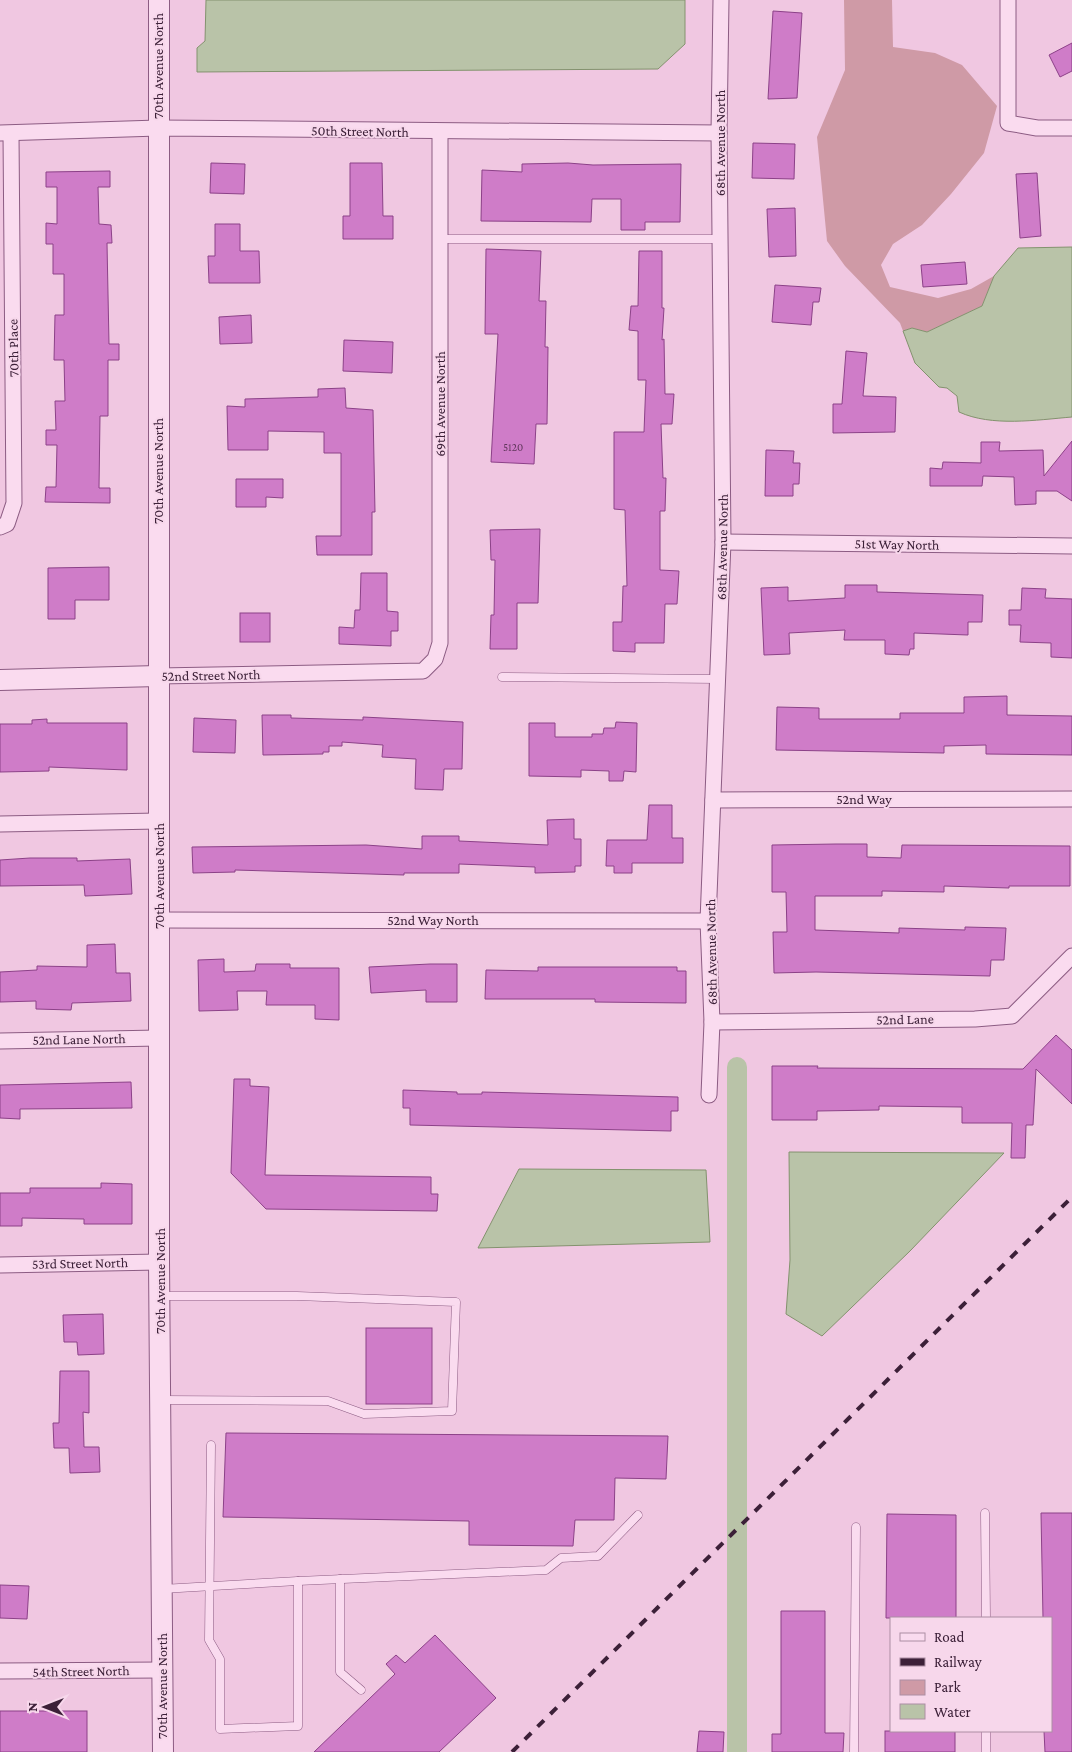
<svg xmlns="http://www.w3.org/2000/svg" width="1072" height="1752" font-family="'Crimson Pro',serif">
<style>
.green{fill:#cf9aa6}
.water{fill:#b9c3a8;stroke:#83926e}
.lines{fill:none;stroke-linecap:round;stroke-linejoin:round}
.canal{stroke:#b9c3a8;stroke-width:20}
.building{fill:#cf7cc8;stroke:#8c4188}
.service-casing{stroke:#8c5c83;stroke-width:9}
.minor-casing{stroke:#8c5c83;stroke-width:17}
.tertiary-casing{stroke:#8c5c83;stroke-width:22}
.service{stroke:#fadbef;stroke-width:8}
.minor{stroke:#fadbef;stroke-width:15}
.tertiary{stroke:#fadbef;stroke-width:20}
.rail{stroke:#3c2038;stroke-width:4;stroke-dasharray:9 9;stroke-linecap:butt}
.labels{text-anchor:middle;stroke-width:4;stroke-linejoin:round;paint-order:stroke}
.number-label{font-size:11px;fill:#61375c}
.street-label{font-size:14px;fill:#3c2038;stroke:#f7d7eb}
</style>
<rect width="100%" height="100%" fill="#f0c7e1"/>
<!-- green -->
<path class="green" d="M844,0h48l1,47 42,6 27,12 35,41 -13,47 -33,41 -29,31 -29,19 -12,21 9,22 48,11 33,-9 23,-13 -12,30 -55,26 -15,-4 -9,3 -3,-8 -55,-57 -18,-25 -10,-104 28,-67z"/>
<!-- water -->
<g class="water">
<path d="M206,0h479v44l-27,25 -461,3v-24l8,-7z"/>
<path d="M1072,247v170c-36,3 -80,10 -113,-5l-2,-16 -10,-8 -8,-1 -24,-24 -12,-32 9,-3 15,4 55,-26 12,-30 24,-28z"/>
<path d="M789,1152l215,1 -94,98 -88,85 -36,-22 4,-54z"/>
<path d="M519,1169l187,1 4,72 -232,6z"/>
</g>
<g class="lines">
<!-- canal -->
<path class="canal" d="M737,1067v685"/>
</g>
<!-- building -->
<g class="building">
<path d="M773,11l29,2 -5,85 -29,1z"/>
<path d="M1072,43v28l-12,6 -11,-22z"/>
<path d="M753,143l42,1 -1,35 -42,-1z"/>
<path d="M211,163l34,1 -1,30 -34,-1z"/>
<path d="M350,163h32l1,53h10v23h-50v-23h7z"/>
<path d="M568,163l25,2 88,-1 -1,58h-35v8h-24v-31h-29l-1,23 -110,-1 1,-51 40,2v-8z"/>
<path d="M110,171v16h-12l1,37 12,1 1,18h-5l2,101h10v16h-11v56h-8l-1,72h11v15l-65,-1 1,-15h10l1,-42h-11v-15h10l-1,-29h10l-1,-41h-10l1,-45h9v-41h-11v-30h-7v-21l11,1v-37h-11v-15z"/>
<path d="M1037,173l4,63 -21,2 -4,-64z"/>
<path d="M795,208l1,48 -27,1 -2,-48z"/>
<path d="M215,224h25v27h19l1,32h-51l-1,-27h7z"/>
<path d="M486,249l55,2 -2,50h7l-1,46h3l-1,77h-11l-2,40 -43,-2 7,-128h-13z"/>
<path d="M639,251h23v57h2l-2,32 2,-1 1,55h9l-2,30h-11l2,54h3l-1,33h-5v59l19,1 -2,33h-12l-1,39h-29v9l-22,-1v-29h9l1,-36h4l-2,-76 -11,-1v-77h30l2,-52h-8v-49l-9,-1 2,-24h7z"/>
<path d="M965,262l2,22 -44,3 -2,-22z"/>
<path d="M775,285l46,3 -2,14h-6l-2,23 -39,-3z"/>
<path d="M251,315l1,28 -32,1 -1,-27z"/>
<path d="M344,340l49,2 -1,31 -49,-2z"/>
<path d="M846,351l21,2 -4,43 33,1 -1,35 -62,1v-29h9z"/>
<path d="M345,388l1,20 27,2 2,102h-3v43h-55l-1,-19h25v-83h-17v-21l-56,-1v19h-40l-1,-44 18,1v-8l73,-2v-8z"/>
<path d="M1072,441v60l-15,-10h-21v13l-21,1 -1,-28 -31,-1 -1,10h-52v-18l12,1 1,-7 38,1v-21h19l-1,9 44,-1 1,26z"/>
<path d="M766,450l28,1 -1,12h7l-1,21h-6v12h-28z"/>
<path d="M236,479h47v19l-17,-1v10h-30z"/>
<path d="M540,529l-2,74h-21v46h-27l1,-34h3l1,-55h-4l-1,-30z"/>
<path d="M109,567v33h-34v19h-27v-51z"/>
<path d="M361,573h26v38l11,1v19h-7v15l-52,-2v-17l15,1 1,-18h5z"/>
<path d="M845,585h32v7l106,3 -1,27h-14v13l-54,-2v16h-4l-1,6 -24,-1v-14h-41l1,-10 -56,3 1,21 -26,1 -3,-67 27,-1v14l57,-3z"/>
<path d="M1022,588l24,1 -1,9 27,1v59l-21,-1v-14l-31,-1 1,-17h-12v-15h12z"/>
<rect x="240" y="613" width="30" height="29"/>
<path d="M1007,696v19l65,1v39l-86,-1v-9l-42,1v7l-168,-3 1,-43 42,1v11h81v-6h64v-16z"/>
<path d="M262,715h29v3l72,2v-3l100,5 -1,47h-18l-1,21 -28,-1 1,-30 -34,-2 1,-12 -41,-3v4h-13v6h-6v2l-60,1z"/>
<path d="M194,718l42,2 -1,33 -42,-1z"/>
<path d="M47,719v4h80v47l-78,-3v4l-49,1v-48h32v-4z"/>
<path d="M616,722l21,1 -1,49 -12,-1 -1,10h-14v-10l-28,-1v7l-52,-1v-53h26v14h37v-3h11l1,-6h11z"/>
<path d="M649,805h23v33h11v25h-51v10h-18v-7h-8l1,-26h40z"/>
<path d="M574,819v20h7v27h-6v6l-40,1v-6l-76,-3v9h-55v2l-169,-5v2l-42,1 -1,-26 174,-2 56,4v-13h37v5l89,4 -1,-25z"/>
<path d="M836,844h31v13l34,1 1,-13 168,1v40h-61v2l-65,-2v6l-62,-1v5h-67v34l84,3v-5l66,2v-3l41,1 -2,32h-13l-1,16 -174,-4 -42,1 -1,-41h14l-1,-40h-14v-47z"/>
<path d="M30,858h47v3l53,-2 2,35 -47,2 -1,-11 -84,1v-26z"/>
<path d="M115,944l1,29h14l1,28 -59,2 -1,7 -35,-1v-8l-36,1v-30l37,-2v-4l50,1v-22z"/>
<path d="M224,959v13l31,-1 1,-7h34v4h49v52l-24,-1v-14h-49l1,-14h-30l1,19 -39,1 -1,-51z"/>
<path d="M430,964h27v38h-31v-12l-55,3 -2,-26z"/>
<path d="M538,967h139v4h9v32l-91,-1v-3h-110l1,-29 52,1z"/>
<path d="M1056,1035l16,15v54l-36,-35 -3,56h-7l-1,33h-14l1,-35h-50v-16l-83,-1v4l-62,1v9h-45v-54h46l-1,2 206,1z"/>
<path d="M234,1079h16v7l19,1 -4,88 166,2v17h7l-1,17 -171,-2 -35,-36z"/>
<path d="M131,1082l1,26 -112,1v10l-20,-1v-33z"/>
<path d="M403,1090l54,2v2h25v-2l196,5v14h-7v20l-261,-6v-17h-7z"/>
<path d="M101,1183l31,1v40h-48v-5l-62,-1v8h-22v-33h30v-5h71z"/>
<path d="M103,1314l1,40 -26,1 -1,-13h-13l-1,-27z"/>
<rect x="366" y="1328" width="66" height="76"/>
<path d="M60,1371h29v42l-6,-1 1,35h15l1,25 -30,1 -1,-25h-15l-1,-25h6z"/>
<path d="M226,1433l442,3 -2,43 -51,-1 -1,42h-39l-2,26 -104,-1v-24l-246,-4z"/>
<path d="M1041,1513h31v239h-27l-1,-21h7v-113h-8z"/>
<path d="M887,1514l69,1v103h-70z"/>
<path d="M0,1585l29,1 -2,33 -27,-1z"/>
<path d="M781,1611h44v122h19l-1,19h-71v-18h9z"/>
<path d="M435,1635l61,63 -57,54h-125l81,-78 -9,-10 10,-9 9,8z"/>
<rect x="0" y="1711" width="87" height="41"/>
<path d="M699,1731l25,1 -1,20h-26z"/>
<rect x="885" y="1731" width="70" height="21"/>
</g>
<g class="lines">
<defs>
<g id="service">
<path d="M441,239h279"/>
<path d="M502,677l216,2"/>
<path d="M160,1400l168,1 36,13 88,-3 4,-109 -159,-6h-136"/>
<path d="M985,1513l1,105"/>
<path d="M340,1579v93l21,18"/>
<path d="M298,1581l248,-11 15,-12 37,-2 40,-41"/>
<path d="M162,1589l136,-8v145l-78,3v-70l-11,-19 2,-195"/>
<path d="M986,1731v21"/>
<path d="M854,1752l2,-225"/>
</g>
<g id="minor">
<path d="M1008,0v123l29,5h35"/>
<path d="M0,133l158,-5 561,5"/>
<path d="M0,527l7,-3 7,-21 -3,-369"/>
<path d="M723,542l349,4"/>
<path d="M158,676l265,-5 12,-12 5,-16v-511"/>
<path d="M713,800l359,-1"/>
<path d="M0,824l158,-3"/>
<path d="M159,920l549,1"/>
<path d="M712,1022l263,-3 37,-3 60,-60"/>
<path d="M0,1041l159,-3"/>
<path d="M709,1095l3,-73 -4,-101 15,-379 -4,-409 2,-133"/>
<path d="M0,1265l159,-3"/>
<path d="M0,1671l162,-1"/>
</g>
<g id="tertiary">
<path d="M159,0v1262l4,490"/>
<path d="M0,680l158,-4"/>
</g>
</defs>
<!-- service casing -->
<use href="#service" class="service-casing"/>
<!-- minor casing -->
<use href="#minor" class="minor-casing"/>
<!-- tertiary casing -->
<use href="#tertiary" class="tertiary-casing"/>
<!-- service -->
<use href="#service" class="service"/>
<!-- minor -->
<use href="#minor" class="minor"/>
<!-- tertiary -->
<use href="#tertiary" class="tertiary"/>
<!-- rail -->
<path class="rail" d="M512,1752l560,-555"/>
</g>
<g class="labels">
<!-- number labels -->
<g class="number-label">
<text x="513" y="451">5120</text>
</g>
<!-- street labels -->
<g class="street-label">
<text transform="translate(158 66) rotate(-90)" y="5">70th Avenue North</text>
<text transform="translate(360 131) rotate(1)" y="5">50th Street North</text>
<text transform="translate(720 143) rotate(-90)" y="5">68th Avenue North</text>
<text transform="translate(13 348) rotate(-91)" y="5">70th Place</text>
<text transform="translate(440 404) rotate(-90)" y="5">69th Avenue North</text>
<text transform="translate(158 471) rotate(-90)" y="5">70th Avenue North</text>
<text transform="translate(897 544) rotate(1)" y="5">51st Way North</text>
<text transform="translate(722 547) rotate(-89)" y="5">68th Avenue North</text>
<text transform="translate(211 675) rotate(-1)" y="5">52nd Street North</text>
<text x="864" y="804">52nd Way</text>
<text transform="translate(159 876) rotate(-90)" y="5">70th Avenue North</text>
<text x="433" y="925">52nd Way North</text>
<text transform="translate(711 952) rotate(-91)" y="5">68th Avenue North</text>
<text transform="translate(905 1019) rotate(-1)" y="5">52nd Lane</text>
<text transform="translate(79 1039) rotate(-1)" y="5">52nd Lane North</text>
<text transform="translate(80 1263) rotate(-1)" y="5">53rd Street North</text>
<text transform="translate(160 1281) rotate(-90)" y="5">70th Avenue North</text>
<text transform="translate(81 1671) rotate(-1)" y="5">54th Street North</text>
<text transform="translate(162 1686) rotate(-90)" y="5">70th Avenue North</text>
</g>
</g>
<!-- legend -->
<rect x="890" y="1617" width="162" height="115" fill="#f7d7eb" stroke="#ac8ea3"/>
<rect x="900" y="1633" width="25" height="8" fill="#fadbef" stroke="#ac8ea3"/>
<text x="934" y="1642" font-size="15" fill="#3c2038">Road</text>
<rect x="900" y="1658" width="25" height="8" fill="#3c2038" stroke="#ac8ea3"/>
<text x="934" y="1667" font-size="15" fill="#3c2038">Railway</text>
<rect x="900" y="1680" width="25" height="15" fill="#cf9aa6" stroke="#ac8ea3"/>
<text x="934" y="1692" font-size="15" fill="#3c2038">Park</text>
<rect x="900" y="1704" width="25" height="15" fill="#b9c3a8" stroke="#ac8ea3"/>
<text x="934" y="1717" font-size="15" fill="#3c2038">Water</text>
<!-- north arrow -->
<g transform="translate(45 1707) rotate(270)" stroke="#f7d7eb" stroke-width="4" paint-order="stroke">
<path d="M0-4L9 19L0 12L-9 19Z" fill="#3c2038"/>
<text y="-8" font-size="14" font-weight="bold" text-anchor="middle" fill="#3c2038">N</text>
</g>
</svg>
